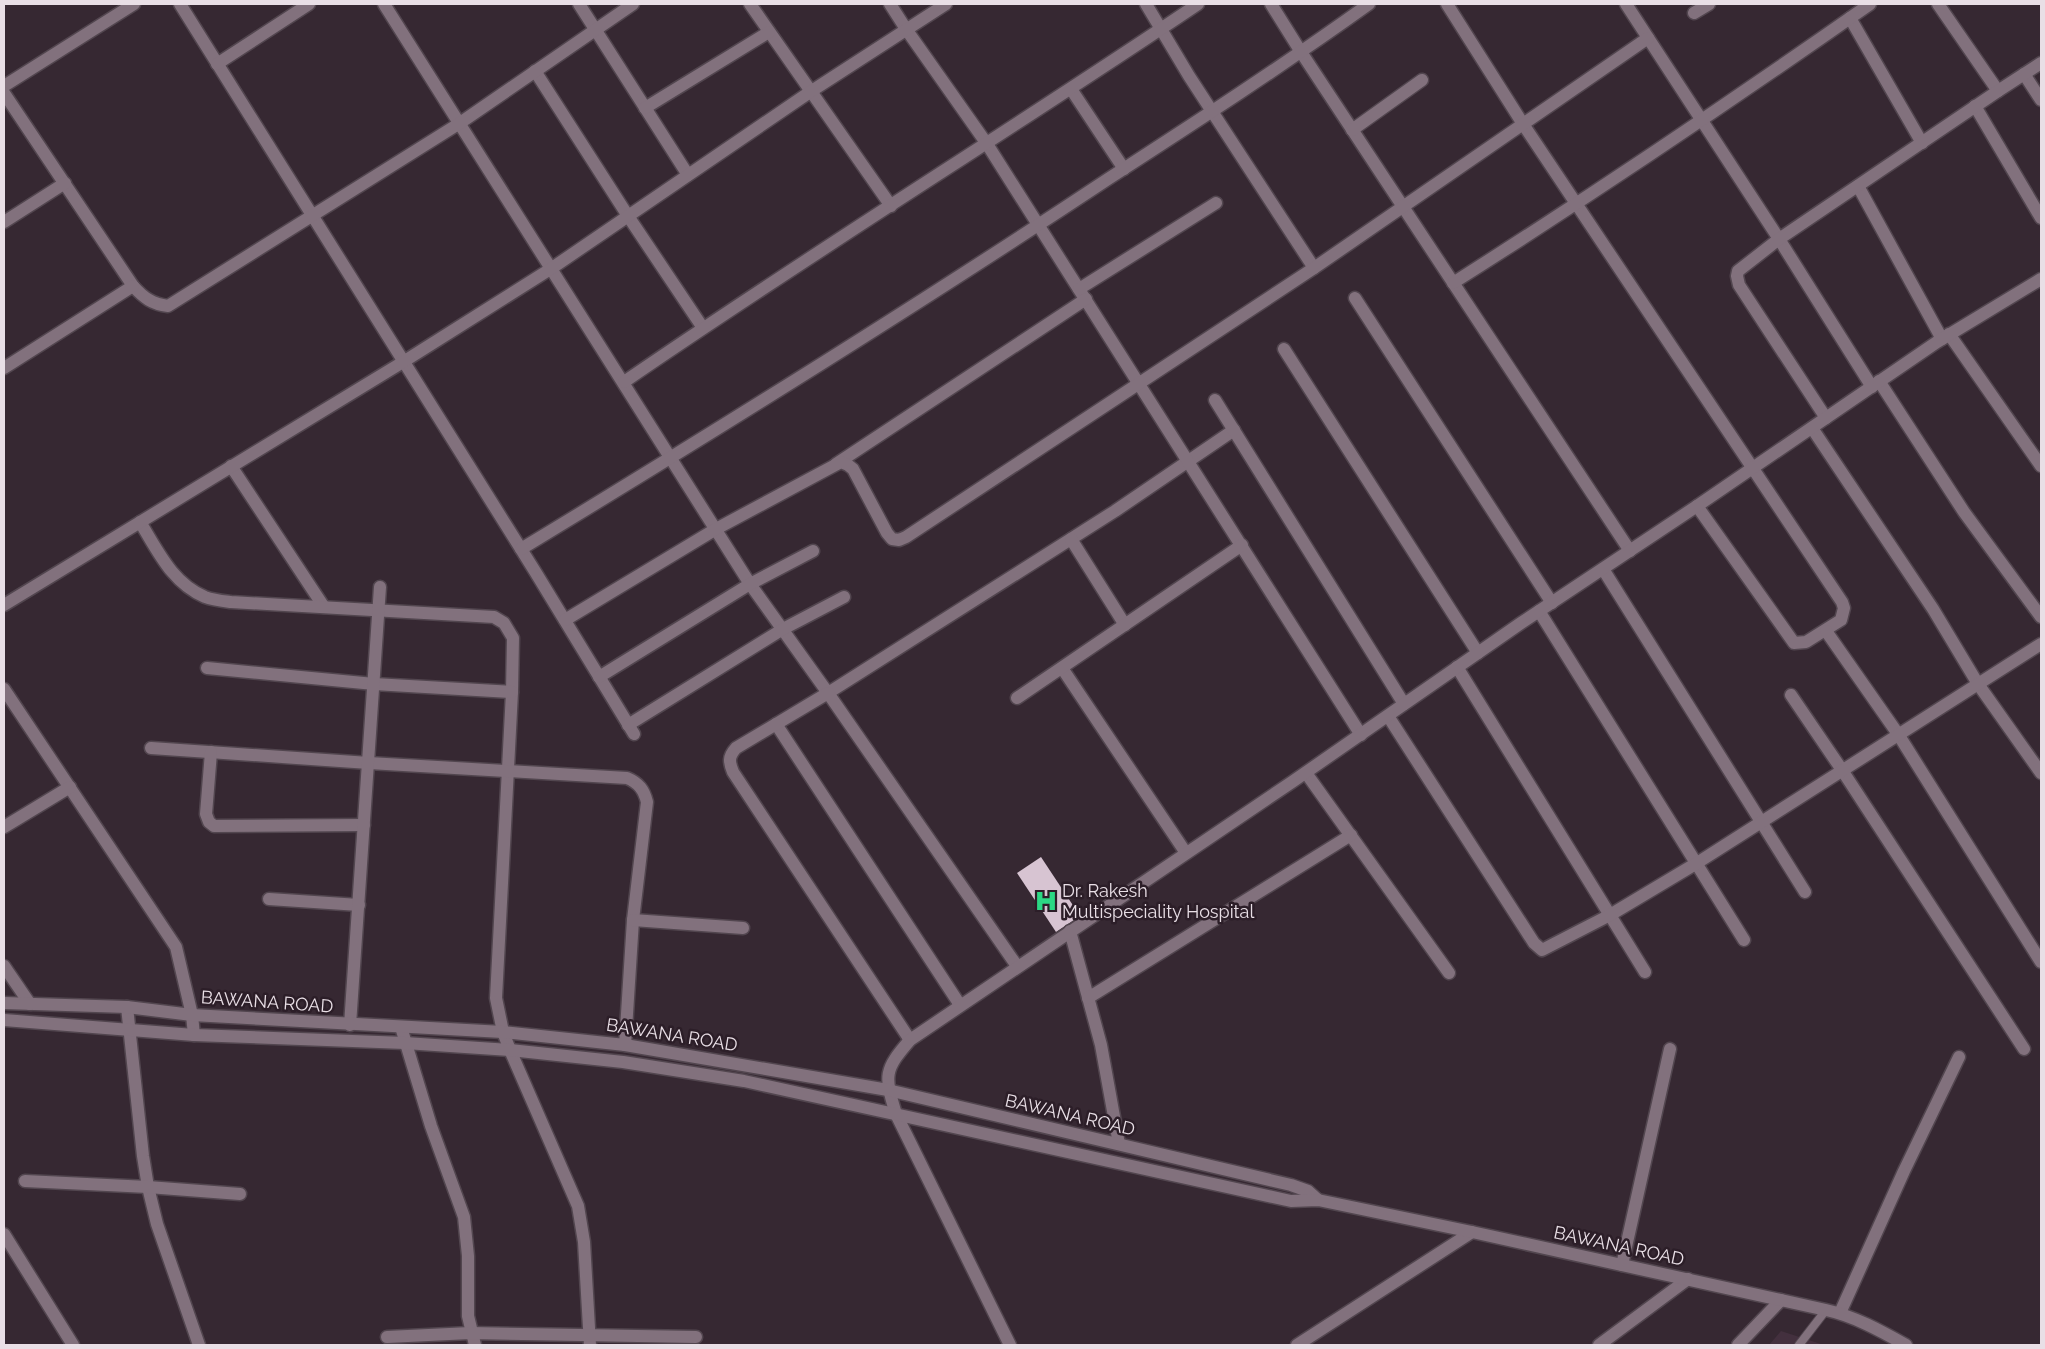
<svg xmlns="http://www.w3.org/2000/svg" width="2045" height="1349" font-family="Raleway,sans-serif">
<style>
.built{fill:#43303e}
.building{fill:#d7c4d2}
.lines{fill:none;stroke-linecap:round;stroke-linejoin:round}
.lane-casing{stroke:#52464f;stroke-width:10}
.street-casing{stroke:#52464f;stroke-width:15}
.secondary-casing{stroke:#52464f;stroke-width:15}
.lane{stroke:#82717d;stroke-width:8}
.street{stroke:#82717d;stroke-width:12}
.secondary{stroke:#82717d;stroke-width:12}
.labels{text-anchor:middle;stroke-width:5;stroke-linejoin:round;paint-order:stroke}
.poi-label{font-size:18px;fill:#e9dfe6;stroke:#2c1e28;text-anchor:start}
.street-label{font-size:18px;fill:#e9dfe6;stroke:#2c1e28}
</style>
<rect width="100%" height="100%" fill="#362832"/>
<!-- built -->
<path class="built" d="M1781,1331l43,14h-55z"/>
<!-- building -->
<path class="building" d="M1041,857l39,59 -24,16 -39,-59z"/>
<g class="lines">
<defs>
<path id="lane" d="M1799,1345l27,-35"/>
<g id="street">
<path d="M180,4l356,569 98,161"/>
<path d="M384,4l366,580 78,109 287,-182 119,-81"/>
<path d="M579,4l109,171"/>
<path d="M750,4l141,202"/>
<path d="M890,4l16,25 81,115 374,591"/>
<path d="M1146,4l43,72 125,192"/>
<path d="M1271,4l30,48 329,499"/>
<path d="M1447,4l76,120 319,478 2,6 -3,12 -35,22 -12,1 -97,-137"/>
<path d="M1626,4l153,235 93,148"/>
<path d="M1938,4l60,87"/>
<path d="M1694,13l15,-9"/>
<path d="M1850,18l72,125"/>
<path d="M217,64l92,-60"/>
<path d="M535,71l93,145 75,112"/>
<path d="M2024,74l17,26"/>
<path d="M4,86l130,-82"/>
<path d="M1071,89l53,80"/>
<path d="M4,93l129,193c11,12 19,18 35,20l292,-183 173,-119"/>
<path d="M1975,106l66,112"/>
<path d="M645,108l124,-76"/>
<path d="M1352,130l70,-50"/>
<path d="M1858,186l84,153"/>
<path d="M4,222l61,-39"/>
<path d="M1453,283c142,-90 280,-183 417,-279"/>
<path d="M1079,289l137,-86"/>
<path d="M1355,298l197,305"/>
<path d="M1949,334l92,132"/>
<path d="M1284,349l194,304"/>
<path d="M4,368l129,-82"/>
<path d="M1879,381l85,131 77,105"/>
<path d="M624,382c189,-130 384,-250 574,-378"/>
<path d="M1215,400l189,304"/>
<path d="M1826,418l-87,-133 -2,-9 1,-5 41,-32 219,-148 43,-28"/>
<path d="M1812,428l121,181 45,75 63,89"/>
<path d="M836,464l250,-165"/>
<path d="M231,466l93,141"/>
<path d="M140,522c18,29 32,61 65,75 8,3 18,4 26,5l263,15 10,6 9,15 -1,54 -16,306 7,34 7,18 68,156 6,36 6,103"/>
<path d="M1071,539l54,86"/>
<path d="M521,549c198,-120 394,-242 587,-370 88,-57 176,-114 261,-175"/>
<path d="M1603,569l202,323"/>
<path d="M4,605l399,-243 149,-94 258,-176 136,-88"/>
<path d="M1539,611l205,329"/>
<path d="M565,620l151,-91 125,-67 7,3 5,4 34,64 5,6 7,1 7,-3 408,-269 334,-230"/>
<path d="M1826,631l72,103 143,228"/>
<path d="M1457,667l188,305"/>
<path d="M207,668l167,16 138,8"/>
<path d="M1062,668l124,185"/>
<path d="M599,677l151,-93 63,-33"/>
<path d="M4,689l172,258 16,68 2,20"/>
<path d="M1791,695l51,75 182,279"/>
<path d="M1017,698l225,-153"/>
<path d="M1388,716l146,227 8,7 68,-35 87,-52 344,-219"/>
<path d="M776,724l184,281"/>
<path d="M628,725l155,-96 61,-32"/>
<path d="M151,748l218,15 258,15c12,5 17,12 20,24l-14,118 -8,125"/>
<path d="M211,752l-5,62 3,8 5,4 150,-1"/>
<path d="M1306,773l143,200"/>
<path d="M4,827l66,-40"/>
<path d="M269,899l90,6"/>
<path d="M633,920l110,8"/>
<path d="M1070,931l31,114 18,99"/>
<path d="M4,966l26,38"/>
<path d="M1088,998l263,-163"/>
<path d="M127,1007l16,149 5,31 9,37 42,121"/>
<path d="M350,1025l30,-438"/>
<path d="M401,1027l30,99 33,91 4,39v60l7,29"/>
<path d="M910,1040l-177,-268c-4,-10 -5,-15 3,-24l92,-55 189,273"/>
<path d="M25,1181l123,6 92,7"/>
<path d="M4,1234l69,111"/>
<path d="M1622,1265l48,-216"/>
<path d="M1840,1313l64,-142 55,-114"/>
<path d="M387,1337l83,-4 226,4"/>
<path d="M1010,1345l-114,-231c-12,-39 -12,-44 14,-74l382,-258 229,-159 176,-117 240,-164 104,-63"/>
<path d="M1297,1345l175,-113"/>
<path d="M1599,1345l89,-66"/>
<path d="M1738,1345l43,-45"/>
</g>
<g id="secondary">
<path d="M4,1003l123,4 65,8 311,17 122,13 263,45 403,95 17,6 10,9"/>
<path d="M4,1020l190,15 211,8 105,7 113,12 121,19 547,120 27,-1 154,32 354,78c28,6 55,21 80,35"/>
</g>
</defs>
<!-- lane casing -->
<use href="#lane" class="lane-casing"/>
<!-- street casing -->
<use href="#street" class="street-casing"/>
<!-- secondary casing -->
<use href="#secondary" class="secondary-casing"/>
<!-- lane -->
<use href="#lane" class="lane"/>
<!-- street -->
<use href="#street" class="street"/>
<!-- secondary -->
<use href="#secondary" class="secondary"/>
</g>
<!-- icons -->
<defs>
<symbol id="hospital-bare" viewBox="-9 -9 18 18"><path d="M-5-5h3v3.5h4V-5h3V5h-3V1.5h-4V5h-3Z" fill="#2bd884" stroke="#2c1e28" stroke-width="2.5" paint-order="stroke"/></symbol>
</defs>
<g fill-rule="evenodd">
<use href="#hospital-bare" x="1030" y="885" width="32" height="32"/>
</g>
<g class="labels">
<!-- poi labels -->
<g class="poi-label">
<text x="1062" y="897">Dr. Rakesh<tspan x="1062" dy="21">Multispeciality Hospital</tspan></text>
</g>
<!-- street labels -->
<g class="street-label">
<text transform="translate(267 1002) rotate(4)" y="6">BAWANA ROAD</text>
<text transform="translate(672 1035) rotate(9)" y="6">BAWANA ROAD</text>
<text transform="translate(1070 1115) rotate(13)" y="6">BAWANA ROAD</text>
<text transform="translate(1619 1246) rotate(12)" y="6">BAWANA ROAD</text>
</g>
</g>
<!-- border -->
<rect width="2045" height="1349" fill="none" stroke="#e9dfe6" stroke-width="10"/>
</svg>
